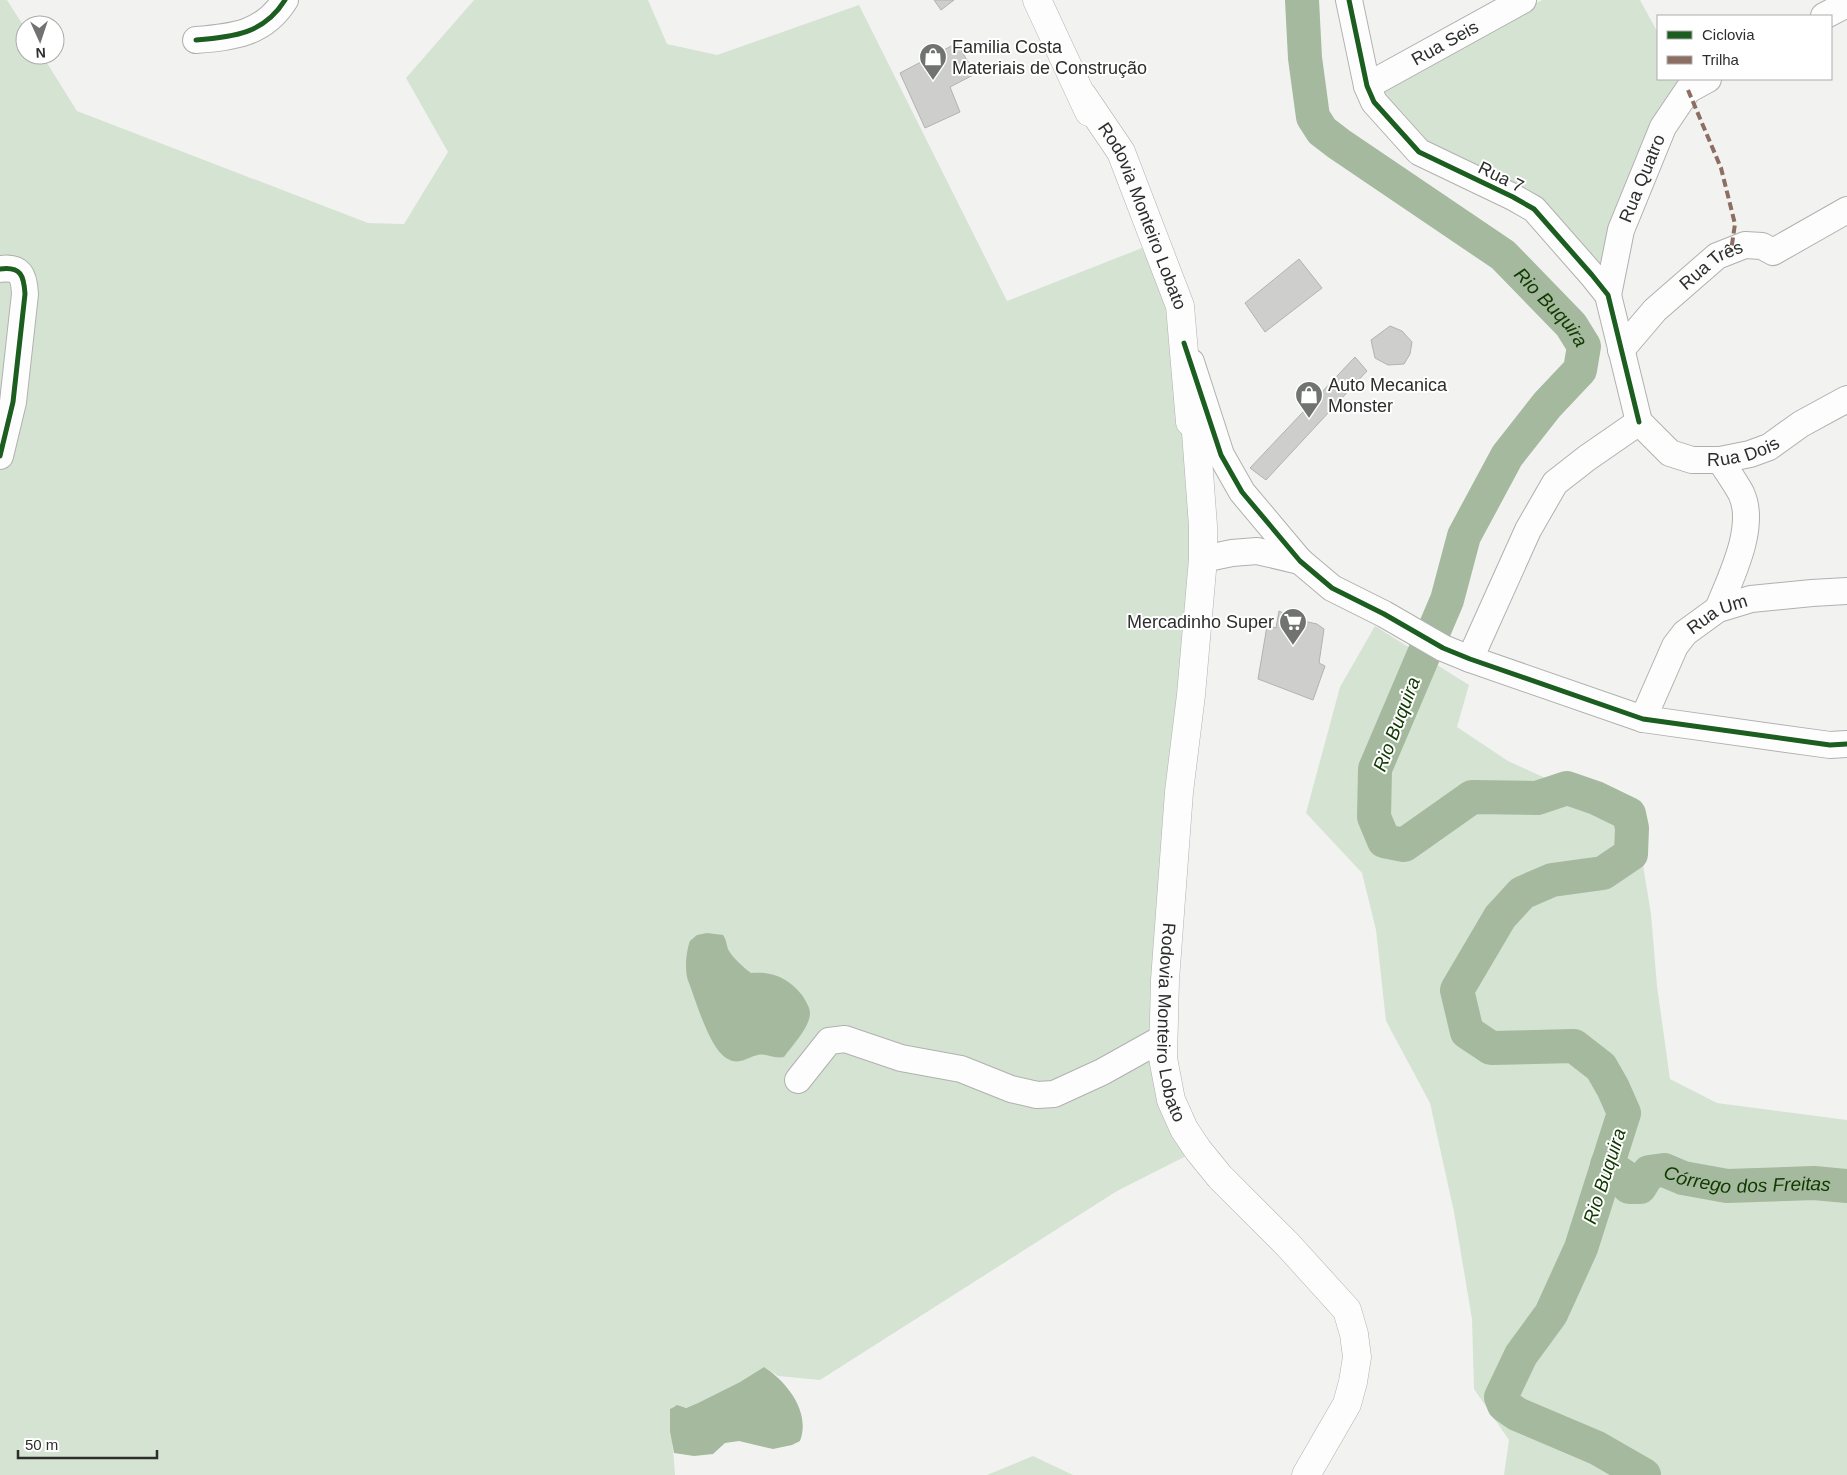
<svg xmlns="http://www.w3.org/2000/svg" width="1847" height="1475" font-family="Helvetica,sans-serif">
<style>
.green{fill:#d5e3d2}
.water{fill:#a4b99d}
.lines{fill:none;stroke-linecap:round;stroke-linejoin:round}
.river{stroke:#a4b99d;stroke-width:34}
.building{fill:#cecfcd;stroke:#b2b3b1}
.minor-casing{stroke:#b0b1af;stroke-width:28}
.major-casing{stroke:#b0b1af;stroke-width:29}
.minor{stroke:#fdfdfd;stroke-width:26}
.major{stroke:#fdfdfd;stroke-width:28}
.quiet{stroke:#8d6e63;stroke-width:4;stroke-dasharray:8 4;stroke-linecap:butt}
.cycleway-casing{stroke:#fff;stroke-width:8}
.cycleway{stroke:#1b5e20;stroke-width:5}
.labels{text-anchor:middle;stroke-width:4;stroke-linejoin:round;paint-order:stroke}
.street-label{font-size:18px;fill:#2c2e2c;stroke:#fff}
.poi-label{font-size:18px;fill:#2c2e2c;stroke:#fff;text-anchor:start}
.water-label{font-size:19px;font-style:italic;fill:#0f3901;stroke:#fff}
</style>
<rect width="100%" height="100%" fill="#f2f3f1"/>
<!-- green -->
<g class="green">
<path d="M0,0h7l18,28v27h17l35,56 291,112 36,1 44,-72 -42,-74 68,-78h174l19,44 50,11 142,-50 148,296 135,-53 42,95 17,151 -38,564 35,92 -81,41 -297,189 -42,-4 -14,-9 -24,15 -42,21 -13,5 -11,-2 -4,3c0,22 4,44 5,66h-675z"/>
<path d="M1542,0h98l18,33v46h25l-73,205 -72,-82 -117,-62 -43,-51z"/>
<path d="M1375,626l94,59 -12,42 51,34 59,27 29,10 36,30 -1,26 12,11 8,49 6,72 13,93 47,24 130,17v355h-343l5,-35 -35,-51 -2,-70 -18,-107 -24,-109 -44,-82 -10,-91 -14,-57 -56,-60 34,-126z"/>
<path d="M1033,1456l40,19h-86z"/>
</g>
<!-- water -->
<g class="water">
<path d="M707,933l16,2c4,5 3,11 6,16 6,9 13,15 22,22 21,-2 37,5 51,22 3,5 8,12 8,18 0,14 -18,33 -26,44 -11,2 -19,-4 -26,-2 -13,3 -19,11 -32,3 -17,-11 -30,-57 -37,-75 -5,-10 -3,-32 1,-42l7,-6z"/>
<path d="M764,1367c23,15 47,45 36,74l-8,4 -19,4 -34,-8 -14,2 -12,11 -19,2 -20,-3 -4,-22v-22l7,-4 9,3 12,-5 42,-21z"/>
</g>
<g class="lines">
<!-- river -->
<g class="river">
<path id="s1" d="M1302,0l3,58 8,59 9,14 17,13 164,111 68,70 13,21 -4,24 -33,35 -40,51 -43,80 -17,64 -72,169 -1,48 10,24 20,4 68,-48 65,1 30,-10 29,10 33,16 3,14 -1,26 -28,19 -51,7 -30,13 -22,24 -43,73 10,42 24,16 83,-2 27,21 12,21 11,25 -43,135 -30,66 -30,41 -20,42 3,8 13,9 80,34 47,27"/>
<path id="s2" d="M1607,1165l18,12 4,10h11l9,-15 15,-2 19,8 44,8 87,-3 33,3"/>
</g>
</g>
<!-- building -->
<g class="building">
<path d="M934,0h20l-13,10z"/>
<path d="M957,43l18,31 -25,13 10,25 -35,16 -25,-55z"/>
<path d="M1299,259l23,29 -57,44 -20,-29z"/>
<path d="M1390,326l12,5 10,11 -2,12 -6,10 -16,1 -13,-7 -4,-18z"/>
<path d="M1355,357l12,14 -101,109 -16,-12z"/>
<path d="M1279,611l20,9 18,4 7,5 -5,34 6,3 -12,34 -55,-21 9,-53 9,2z"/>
</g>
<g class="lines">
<defs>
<g id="minor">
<path d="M1349,0l18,86 7,16 45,50 94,45 21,12 58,66 16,20 31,127"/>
<path d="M1824,16l23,-12"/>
<path d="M196,40c37,-3 68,-6 89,-40"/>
<path id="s3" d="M1367,86l156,-86"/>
<path d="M0,269c21,-3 24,7 25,25l-12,108 -13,54"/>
<path id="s4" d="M1608,295l13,-65 42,-103 25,-37 20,-11"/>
<path id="s5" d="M1621,350l34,-40 62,-54 28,-11 17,1 11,6 74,-42"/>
<path d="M1191,362l30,93 21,37 58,69 32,27 52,26 59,34 27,11 173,60 187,26 17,-1"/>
<path id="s6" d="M1639,422l31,31 22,7h28l30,-6 19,-7 32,-23 46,-25"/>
<path d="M1203,559l29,-6 25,-2 43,10"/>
<path d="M1718,609c13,-32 39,-83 23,-116 -6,-11 -14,-22 -21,-33"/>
<path d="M1470,659l58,-129 27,-47 32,-25 52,-36"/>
<path id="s7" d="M1643,719l32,-73 10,-13 33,-24 33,-10 61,-6 35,-2"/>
<path d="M798,1080l31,-39 16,-2 56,19 60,11 50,20 26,6 17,-1 48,-22 61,-34"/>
</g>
<g id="major">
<path d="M1037,0l52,112"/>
<path id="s8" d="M1083,96l38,56 59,154 10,116"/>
<path id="s9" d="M1190,404l5,15 8,107v33l-12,136 -12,97 -14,188 -2,78 8,42 13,29 14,21 22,27 68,68 59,65 7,24 3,23 -4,25 -6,22 -41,71"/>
</g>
</defs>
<!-- minor casing -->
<use href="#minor" class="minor-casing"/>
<!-- major casing -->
<use href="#major" class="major-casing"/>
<!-- minor -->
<use href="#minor" class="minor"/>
<!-- major -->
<use href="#major" class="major"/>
<!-- quiet -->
<path class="quiet" d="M1688,90l33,78 14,56 -4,27"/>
<defs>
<g id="cycleway">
<path d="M1349,0l18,86 7,16 45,50 94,45 21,12 58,66 16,20 31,127"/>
<path d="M196,40c37,-3 68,-6 89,-40"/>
<path d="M0,269c21,-3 24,7 25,25l-12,108 -13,54"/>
<path d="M1184,343l37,112 21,37 58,69 32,27 52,26 59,34 27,11 173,60 187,26 17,-1"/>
</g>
</defs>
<!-- cycleway casing -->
<use href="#cycleway" class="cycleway-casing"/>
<!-- cycleway -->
<use href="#cycleway" class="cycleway"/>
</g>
<!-- icons -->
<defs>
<symbol id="shop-pin" viewBox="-11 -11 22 30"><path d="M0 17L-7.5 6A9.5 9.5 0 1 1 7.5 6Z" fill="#717371" stroke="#fff"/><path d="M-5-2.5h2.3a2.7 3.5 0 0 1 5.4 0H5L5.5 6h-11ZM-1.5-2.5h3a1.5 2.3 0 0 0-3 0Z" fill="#fff"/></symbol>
<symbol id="supermarket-pin" viewBox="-11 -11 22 30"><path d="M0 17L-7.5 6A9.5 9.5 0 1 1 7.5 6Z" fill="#717371" stroke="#fff"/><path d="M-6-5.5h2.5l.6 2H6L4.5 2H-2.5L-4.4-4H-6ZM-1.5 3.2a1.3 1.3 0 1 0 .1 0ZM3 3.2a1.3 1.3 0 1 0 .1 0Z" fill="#fff"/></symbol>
</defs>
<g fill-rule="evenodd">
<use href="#shop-pin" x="917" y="41" width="32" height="43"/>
<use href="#shop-pin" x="1293" y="379" width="32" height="43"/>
<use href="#supermarket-pin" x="1277" y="606" width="32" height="43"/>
</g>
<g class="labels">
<!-- street labels -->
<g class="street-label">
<text dy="6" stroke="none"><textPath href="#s3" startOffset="89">Rua Seis</textPath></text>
<text transform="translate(1501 177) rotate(26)" y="6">Rua 7</text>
<text dy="6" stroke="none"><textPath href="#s4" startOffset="122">Rua Quatro</textPath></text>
<text dy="6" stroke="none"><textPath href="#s8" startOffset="135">Rodovia Monteiro Lobato</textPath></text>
<text dy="6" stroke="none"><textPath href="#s5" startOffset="125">Rua Três</textPath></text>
<text dy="6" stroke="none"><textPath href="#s6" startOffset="119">Rua Dois</textPath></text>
<text dy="6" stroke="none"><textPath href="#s7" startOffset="134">Rua Um</textPath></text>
<text dy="6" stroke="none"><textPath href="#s9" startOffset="622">Rodovia Monteiro Lobato</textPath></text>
</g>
<!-- poi labels -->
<g class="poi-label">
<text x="952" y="53">Familia Costa<tspan x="952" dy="21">Materiais de Construção</tspan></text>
<text x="1328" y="391">Auto Mecanica<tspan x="1328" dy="21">Monster</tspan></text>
<text x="1274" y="628" text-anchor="end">Mercadinho Super</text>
</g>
<!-- water labels -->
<g class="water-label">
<text dy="7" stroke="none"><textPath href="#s1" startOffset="425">Rio Buquira</textPath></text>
<text transform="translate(1396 724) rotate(-69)" y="7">Rio Buquira</text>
<text transform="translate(1604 1176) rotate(-72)" y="7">Rio Buquira</text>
<text dy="7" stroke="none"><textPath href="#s2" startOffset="161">Córrego dos Freitas</textPath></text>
</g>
</g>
<!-- legend -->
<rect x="1657" y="15" width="175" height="65" fill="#ffffff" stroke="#ababab"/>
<rect x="1667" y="31" width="25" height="8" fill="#1b5e20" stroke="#ababab"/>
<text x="1702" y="40" font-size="15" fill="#2c2e2c">Ciclovia</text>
<rect x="1667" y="56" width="25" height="8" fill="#8d6e63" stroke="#ababab"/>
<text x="1702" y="65" font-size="15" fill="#2c2e2c">Trilha</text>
<!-- north arrow -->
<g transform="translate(40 40) rotate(177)"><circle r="24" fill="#ffffff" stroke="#ababab"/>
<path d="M0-4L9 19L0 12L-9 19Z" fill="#717371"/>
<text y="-8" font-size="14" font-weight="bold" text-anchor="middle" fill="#2c2e2c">N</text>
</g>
<!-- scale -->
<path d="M18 1450v8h139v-8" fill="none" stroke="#2c2e2c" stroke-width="2.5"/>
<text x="25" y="1450" font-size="15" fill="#2c2e2c" stroke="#ffffff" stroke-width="4" paint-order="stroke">50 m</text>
</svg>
